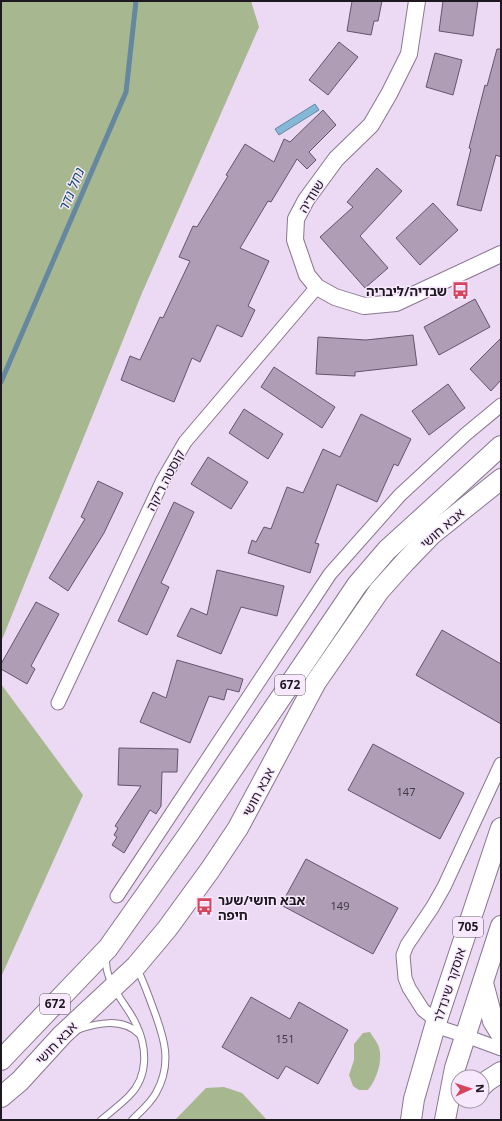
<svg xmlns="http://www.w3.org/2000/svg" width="502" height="1121" font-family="'Noto Sans','Noto Sans Hebrew',sans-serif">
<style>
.green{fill:#a7b890}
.water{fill:#85b7d7;stroke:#6687a0}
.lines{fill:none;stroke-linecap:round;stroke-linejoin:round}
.stream{stroke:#6687a0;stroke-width:5}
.building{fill:#af9db6;stroke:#64546b}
.service-casing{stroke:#88778f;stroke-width:8}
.minor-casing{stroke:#88778f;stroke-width:15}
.tertiary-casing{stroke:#88778f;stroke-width:18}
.primary-casing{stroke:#88778f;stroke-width:22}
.service{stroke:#fff;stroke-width:6}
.minor{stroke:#fff;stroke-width:13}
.tertiary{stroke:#fff;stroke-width:16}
.primary{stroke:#fff;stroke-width:20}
.labels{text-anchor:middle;stroke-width:3;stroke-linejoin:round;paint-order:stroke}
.number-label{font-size:11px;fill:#423946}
.shield{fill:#f7e8fd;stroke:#5f5663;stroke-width:1}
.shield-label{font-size:12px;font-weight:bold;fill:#1e1821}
.street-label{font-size:13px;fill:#1e1821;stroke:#f7e8fd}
.poi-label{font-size:13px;font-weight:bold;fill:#1e1821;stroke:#f7e8fd;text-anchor:end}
.water-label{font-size:14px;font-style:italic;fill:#104e6e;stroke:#f7e8fd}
</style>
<rect width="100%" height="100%" fill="#ecd9f4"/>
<!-- green -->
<g class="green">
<path d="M1,1h250l8,26 -117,266 -141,349z"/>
<path d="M1,684l82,111 -82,182z"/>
<path d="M370,1032c2,4 6,8 8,13 6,13 -1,34 -10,45h-9l-6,-4 -4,-11 5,-15v-16l9,-11z"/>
<path d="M224,1087l18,6 25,27h-92l31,-32z"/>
</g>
<!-- water -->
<path class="water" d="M315,104l4,6 -40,25 -4,-6z"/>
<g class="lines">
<!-- stream -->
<path class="stream" d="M1,382l125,-290 10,-91"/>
</g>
<!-- building -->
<g class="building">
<path d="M352,1h30l-4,20h-4l-3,14 -24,-4z"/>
<path d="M443,1h35l-5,35 -34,-5z"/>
<path d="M339,42l19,15 -30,38 -19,-15z"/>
<path d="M497,49h4v108l-5,-2 -15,56 -24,-6 14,-56 -2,-1 16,-63 2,1z"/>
<path d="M435,53l27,7 -9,35 -27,-8z"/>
<path d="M323,110l13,15 -27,27 7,8 -9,9 -10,-10 -26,43 -3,-1 -28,47 29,13 -21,45 7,4 -13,27 -25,-12 -17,37 -8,-4 -18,44 -53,-22 9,-24 10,4 20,-43 3,1 27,-57 -11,-4 14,-31 4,1 31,-51 -2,-1 19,-31 29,18 10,-23 6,3z"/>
<path d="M377,168l25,23 -42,45 28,32 -23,20 -45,-51 33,-30 -6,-5z"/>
<path d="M433,203l25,27 -38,35 -24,-27z"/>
<path d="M475,299l15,28 -51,28 -15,-28z"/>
<path d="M413,335l4,30 -62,7v4l-39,-2 2,-37 48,3z"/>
<path d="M501,338v42l-10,11 -21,-22z"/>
<path d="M274,367l61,40 -13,21 -61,-41z"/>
<path d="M448,384l17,24 -36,27 -17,-24z"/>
<path d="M244,409l39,25 -15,25 -39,-26z"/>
<path d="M361,414l50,25 -13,27 -4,-2 -17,38 -40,-18 -22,59 4,1 -9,29 -62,-20 4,-13 4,2 8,-15 7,2 16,-42 16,6 20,-44 17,8z"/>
<path d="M208,457l40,25 -17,27 -40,-25z"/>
<path d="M98,481l25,12 -19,40 -36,58 -19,-13 36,-59 -4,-2z"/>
<path d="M174,502l20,10 -33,71 8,4 -22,48 -29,-14z"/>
<path d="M217,570l67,16 -7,30 -36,-9 -20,47 -44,-18 14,-28 16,7z"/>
<path d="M36,602l23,12 -28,52 4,3 -8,15 -26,-15v-5z"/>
<path d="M442,630l59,34v60l-85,-49z"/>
<path d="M177,660l66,19 -4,13 -12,-3 -3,11 -15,-4 -19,47 -50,-21 13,-30 13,6z"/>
<path d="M373,744l91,49 -24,46 -92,-49z"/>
<path d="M119,748l59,1 -1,23h-15l-1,34 -5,8 -6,-4 -26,43 -12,-8 5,-8 -3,-2 4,-7 -3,-2 26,-40 -23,-1z"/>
<path d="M306,859l92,49 -25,46 -92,-49z"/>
<path d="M251,997l39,22 9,-17 49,28 -30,54 -32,-18 -8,13 -56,-32z"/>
</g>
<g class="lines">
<defs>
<g id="service">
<path d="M77,1030c20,-7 46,-13 63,5"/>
<path d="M101,1120c10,-8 20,-16 28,-24 20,-20 18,-49 7,-72 -4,-9 -11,-18 -16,-26 -8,-13 -15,-25 -14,-40"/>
<path d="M132,1120c8,-8 18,-16 24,-27 17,-30 8,-56 -3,-85 -5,-14 -10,-27 -16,-40"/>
</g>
<g id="minor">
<path d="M58,703l105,-223 22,-38 132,-155"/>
<path d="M501,764l-57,123 -12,21 -25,37 -4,10 2,23 4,10 14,22 14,11 -2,5 31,10 35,13"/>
<path d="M117,896l213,-322 70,-79 66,-61 35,-29"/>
</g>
<path id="tertiary" d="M417,1l-8,53 -20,40 -18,31 -35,34 -30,41 -10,19 -1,21 12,35 10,12 18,10 29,9 32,-3 105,-49"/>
<g id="primary">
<path d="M483,983l10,38 8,13"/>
<path d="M1,1060l107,-112 82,-116 167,-247 30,-35 114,-104"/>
<path d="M482,1086l5,-5 14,-9"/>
<path d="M1,1097l19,-16 42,-46 74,-69 31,-37 43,-59 28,-42 78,-146 63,-91 26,-29 26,-27 70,-56"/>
<path d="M411,1120l3,-21 21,-73 66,-198"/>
<path d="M445,1120l10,-52 46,-142"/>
</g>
</defs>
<!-- service casing -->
<use href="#service" class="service-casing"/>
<!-- minor casing -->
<use href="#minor" class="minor-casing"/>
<!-- tertiary casing -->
<use href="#tertiary" class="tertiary-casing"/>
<!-- primary casing -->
<use href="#primary" class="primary-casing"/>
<!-- service -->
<use href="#service" class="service"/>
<!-- minor -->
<use href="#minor" class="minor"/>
<!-- tertiary -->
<use href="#tertiary" class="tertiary"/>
<!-- primary -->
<use href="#primary" class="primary"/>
</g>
<!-- icons -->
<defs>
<symbol id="bus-bare" viewBox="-9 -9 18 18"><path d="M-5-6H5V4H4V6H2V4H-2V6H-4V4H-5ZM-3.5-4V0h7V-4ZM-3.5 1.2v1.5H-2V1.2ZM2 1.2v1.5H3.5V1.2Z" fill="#d5455c" stroke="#f7e8fd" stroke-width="2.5" paint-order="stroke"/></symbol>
</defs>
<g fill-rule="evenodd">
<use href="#bus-bare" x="448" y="278" width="25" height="25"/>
<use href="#bus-bare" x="192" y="894" width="25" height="25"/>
</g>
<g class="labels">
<!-- number labels -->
<g class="number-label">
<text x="406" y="796">147</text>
<text x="340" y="910">149</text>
<text x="285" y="1043">151</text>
</g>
<!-- shield labels -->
<g class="shield">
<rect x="275" y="675" width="30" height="20" rx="3"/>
<rect x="453" y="917" width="30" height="20" rx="3"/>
<rect x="40" y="994" width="30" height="20" rx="3"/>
</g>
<g class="shield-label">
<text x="290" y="689">672</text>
<text x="468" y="931">705</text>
<text x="55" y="1008">672</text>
</g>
<!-- street labels -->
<g class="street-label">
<text transform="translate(311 196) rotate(-58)" y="5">שוודיה</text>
<text transform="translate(165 480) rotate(-62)" y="5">קוסטה ריקה</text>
<text transform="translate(442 528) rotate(-41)" y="5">אבא חושי</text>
<text transform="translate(258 792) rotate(-62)" y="5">אבא חושי</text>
<text transform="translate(449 985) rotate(-72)" y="5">אוסקר שינדלר</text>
<text transform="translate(56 1043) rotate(-46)" y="5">אבא חושי</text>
</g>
<!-- poi labels -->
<g class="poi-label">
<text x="447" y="296">שבדיה/ליבריה</text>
<text x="218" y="905" text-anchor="start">אבא חושי/שער<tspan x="218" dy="15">חיפה</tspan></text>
</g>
<!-- water labels -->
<g class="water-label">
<text transform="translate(71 190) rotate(-67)" y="5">נחל נדר</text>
</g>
</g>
<!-- border -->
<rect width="502" height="1121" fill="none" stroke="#1e1821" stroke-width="4"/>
<!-- north arrow -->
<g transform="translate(470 1089) rotate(87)"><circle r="19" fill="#f7e8fd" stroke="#a095a5"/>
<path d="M0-3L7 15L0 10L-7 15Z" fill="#d5455c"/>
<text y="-6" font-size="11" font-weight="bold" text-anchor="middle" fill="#1e1821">N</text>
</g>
</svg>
